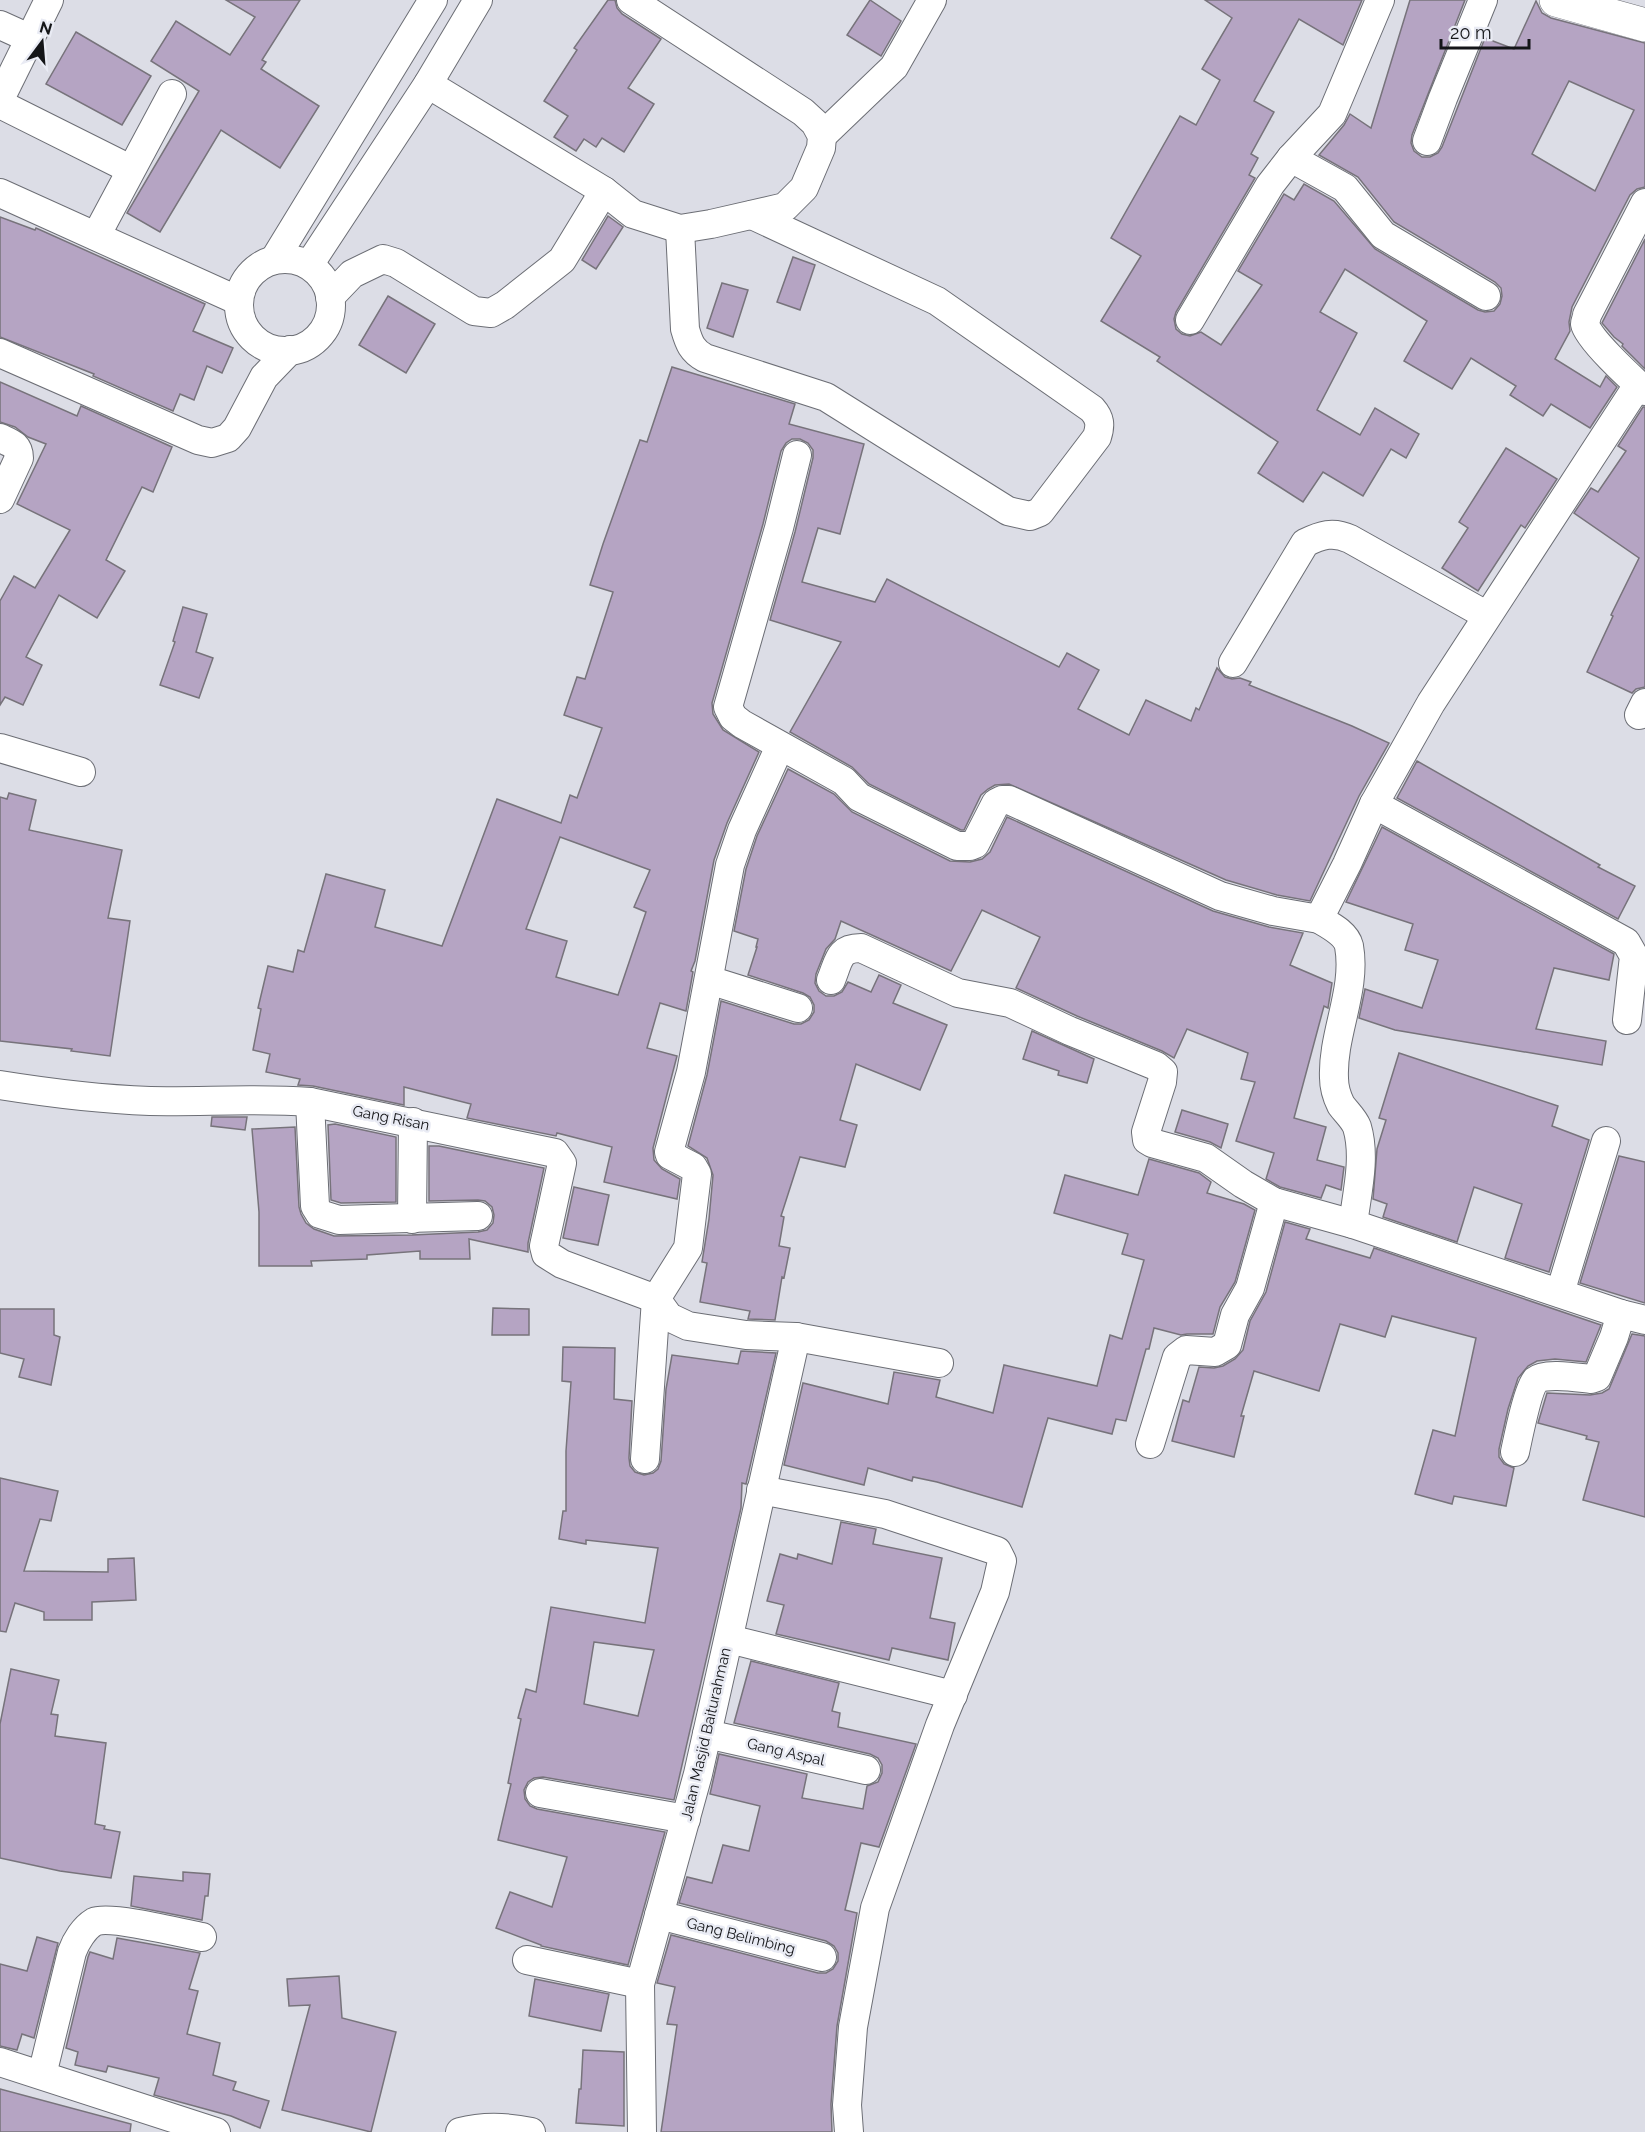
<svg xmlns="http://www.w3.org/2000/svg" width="1645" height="2132" font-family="Raleway,sans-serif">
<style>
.building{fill:#b5a4c3;stroke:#77737b;stroke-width:1.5;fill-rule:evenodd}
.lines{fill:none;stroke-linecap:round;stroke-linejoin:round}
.minor-casing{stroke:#6c6e75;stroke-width:30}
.tertiary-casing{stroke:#6c6e75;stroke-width:34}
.minor{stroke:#fff;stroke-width:28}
.tertiary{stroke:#fff;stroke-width:33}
.labels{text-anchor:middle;stroke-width:5;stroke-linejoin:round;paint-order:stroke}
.street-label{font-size:15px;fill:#141518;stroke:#e9ebf4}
</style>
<rect width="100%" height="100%" fill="#dcdde6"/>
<!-- building -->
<g class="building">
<path d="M226,0h74l-38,60 4,2 -5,7 58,37 -39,62 -59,-38 -61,102 -33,-19 72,-122 -48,-30 25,-40 54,34 25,-38z"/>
<path d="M608,0h7l2,8 5,6 39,25 -33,49 26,16 -30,48 -22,-14 -6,9 -12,-8 -8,12 -22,-14 14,-21 -24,-15 33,-51 -3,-2z"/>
<path d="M870,0l31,21 -20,35 -34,-21z"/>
<path d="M1205,0h157l-19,45 -44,-26 -45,82 20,11 -23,42 7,4 -9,17 6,3 -79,134 -2,7 2,10 6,5 8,2 11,-4 20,13 41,-60 -24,-14 46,-77 10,6 10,-16 30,17 41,48 103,61 7,2 9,-1 6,-7 2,-8 -1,-8 -6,-6 -101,-60 -36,-45 -39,-22 25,-30 6,-11 21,14 39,-128h55l-53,135 -1,8 3,8 8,6h8l8,-4 4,-6 43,-109 29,11 22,-48 6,12 9,5 94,25v144l-8,2 -7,6 -58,112 -3,15 1,9 -15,28 45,28 6,-11 11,11 -27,41 -39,-24 -8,12 -33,-21 6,-9 -45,-28 -19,31 -48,-28 23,-40 -82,-52 -25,43 37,21 -40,77 43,25 15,-27 44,26 -13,24 -15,-9 -28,47 -40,-24 -20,30 -45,-29 20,-31 -121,-81 3,-4 -59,-36 40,-65 -30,-18 69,-122 16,9 24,-45 -18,-11 30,-51zM1569,81l65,29 -39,81 -63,-37z"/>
<path d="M76,32l75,44 -29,49 -76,-41z"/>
<path d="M608,216l15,11 -27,42 -14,-9z"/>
<path d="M0,217l35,13 1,-2 169,76 -12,27 40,17 -11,25 -15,-7 -13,34 -14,-6 -7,17 -80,-35 1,-2 -94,-37z"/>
<path d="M1645,239v130l-23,-23 1,-2 -9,-7 -12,-14z"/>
<path d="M793,257l22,8 -15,45 -23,-8z"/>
<path d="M722,283l26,7 -15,47 -26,-9z"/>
<path d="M388,296l47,28 -29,49 -47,-28z"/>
<path d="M672,367l123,37 -6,20 75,20 -24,90 -22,-6 -16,54 73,20 12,-23 172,88 8,-14 32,17 -21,39 51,26 17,-35 45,21 5,-13 3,2 18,-42 8,9 7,2 8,-1 11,4 -2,3 103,41 37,17 -30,53 -49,105 -33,-6 -51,-15 -217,-96 -14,1 -7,4 -7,6 -17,35h-3l-92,-46 -17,-17 -62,-35 51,-90 -71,-22 25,-88 18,-74v-8l-5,-7 -8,-4h-8l-6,4 -5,8 -18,73 -51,179 1,11 10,16 36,22 -32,71 -13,37 -19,101 -4,10 2,1 -7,39 -26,-8 -13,45 30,8 -24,92 1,12 8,9 18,10 -3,20 -73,-17 8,-35 -55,-14 -1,3 -89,-18 4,-14 -67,-17v18l-91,-19 -15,-1 2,-6 -34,-7 4,-18 -17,-4 8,-41 -3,-1 10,-42 25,6 5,-22 6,2 22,-78 59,16 -10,37 67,19 55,-147 64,24 9,-28 7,3 25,-70 -38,-13 13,-38 8,2 28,-87 -23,-7 13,-41 37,-104 7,2zM560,837l90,33 -16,37 12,5 -28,83 -62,-18 11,-36 -41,-12z"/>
<path d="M0,382l77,34 4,-10 91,41 -19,45 -11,-5 -36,73 19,11 -28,47 -38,-23 -33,62 16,8 -19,40 -18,-8 -5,8v-104l14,-25 21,12 35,-58 -53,-26 29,-60 -18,-7 -13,-10 -15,-5z"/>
<path d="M1643,407h2v280l-9,2 -4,4 -45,-21 26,-56 -2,-1 28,-57 -65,-45 17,-25 7,4 28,-41 -8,-5z"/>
<path d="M1506,448l51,31 -32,49 -4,-3 -43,66 -36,-23 26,-40 -9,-6z"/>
<path d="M183,607l24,7 -11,38 17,6 -14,40 -39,-13 15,-43 -2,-1z"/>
<path d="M1417,761l183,104 -2,2 37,19 -17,33 -221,-121z"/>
<path d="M788,769l46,25 18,18 98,49 20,1 12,-3 8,-7 17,-35 206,94 56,16 34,6 -13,32 42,18 -4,25 -4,-2 -30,112 32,9 -9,33 27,7 -3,23 -15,-5 -5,13 -41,-11 -14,-8 8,-26 -38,-12 19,-59 -14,-3 7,-26 -61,-24 -13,29 -12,-7 -85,-35 -61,-28 24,-51 -58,-27 -31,61 -110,-50 -6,18 -9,10 -10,25 -1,9 4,8 7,5h8l8,-4 6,-10 23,10 8,-17 22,10 -8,18 54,22 -27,65 -64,-26 -16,56 17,5 -12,42 -45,-10 -19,59 3,1 -5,29 11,2 -6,30 -2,-1 -7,43 -27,-1 2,-8 -50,-9 7,-39 -5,-1 7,-43 4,-44 -6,-17 -19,-12 19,-71 14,-74 73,23h7l8,-4 5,-8v-7l-4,-8 -7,-4 -55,-18 9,-28h-1l2,-8 -24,-8 12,-62 11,-33z"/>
<path d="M9,793l27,7 -7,30 93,20 -14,68 22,3 -20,135 -39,-5 1,-2 -72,-8v-244l7,2z"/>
<path d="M1382,827l232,127 -5,26 -55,-12 -18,61 70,12 -4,24 -207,-35 -36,-12 6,-29 57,19 16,-48 -33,-10 8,-26 -67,-22z"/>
<path d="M1032,1031l62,28 -7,24 -29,-8 1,-4 -36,-12z"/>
<path d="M1399,1053l159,53 -6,20 37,14 -40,132 -44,-14 17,-54 -48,-17 -17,55 -74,-25 4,-13 -14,-5 4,-50 9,-29 -7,-2z"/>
<path d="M1182,1110l46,14 -7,24 -11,-6 -35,-10z"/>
<path d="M212,1117h35l-2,13 -34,-4z"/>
<path d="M335,1124l61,13v65l-55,1 -10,-3 -3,-75z"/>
<path d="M295,1127l4,80 2,7 5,9 8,6 20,7 78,-1 66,-3 9,-2 6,-7 1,-8 -2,-8 -7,-6 -7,-1 -49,1v-55h10l105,22 -16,75v9l-59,-13 1,20h-50v-8l-53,4v4l-56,2 1,5h-53v-54l-7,-83z"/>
<path d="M1619,1156l26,6v141l-65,-20z"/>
<path d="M1149,1159l50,14 12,9 -4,11 37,11 11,6 -20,72 -15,25 -7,27h-26l-6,1 -27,-7 -5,21h-3l-20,72 -10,-2 -4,15 -64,-16 -26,89 -85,-25 -24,-5 -1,4 -44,-13 -4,17 -80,-20 19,-82 85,21 6,-32 46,8 -4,17 57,16 11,-48 93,21 13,-51 12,4 22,-79 -22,-6 6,-20 -74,-21 11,-38 73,20z"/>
<path d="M574,1187l35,8 -11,50 -35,-7z"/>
<path d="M1285,1222l25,7 -4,10 64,19 4,-10 227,77 -15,37 -31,-3 -18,2 -9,5 -10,12 -10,31 -9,40v8l5,7 10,4 -8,38 -52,-10 -2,8 -37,-10 18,-64 22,6 21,-98 -84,-22 -7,21 -45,-13 -21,67 -65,-20 -13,45h3l-10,41 -62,-16 11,-41 6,2 10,-35 15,1 9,-2 12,-7 8,-9 7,-29 16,-29z"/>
<path d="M493,1308l36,1v26h-37z"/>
<path d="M0,1309h54v26l6,2 -9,48 -32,-8 5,-18 -24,-6z"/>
<path d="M1632,1334l13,2v181l-62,-17 16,-58 -13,-3 1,-3 -49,-13 9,-30 43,2 12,-2 7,-4z"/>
<path d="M563,1347l52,1 -1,51 18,2 -3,57 1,8 5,6 9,3 9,-2 5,-4 3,-8 5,-72 6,-34 66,9 3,-13 35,2 -30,131 -4,-1 -1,25 -67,292 -131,-23 -9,1 -6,4 -4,8 1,9 5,7 7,3 128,23 -37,133 -87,-19v-1l-45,-17 14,-36 42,15 15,-50 -69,-17 13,-56 -3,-1 13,-64 -3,-1 8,-29 10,3 15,-85 94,16 13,-75 -72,-8v4l-27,-5 4,-28h3v-60l5,-69 -9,-1zM594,1642l60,8 -16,66 -54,-12z"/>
<path d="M0,1478l58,13 -7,30 -11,-2 -16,52 84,1v-13l26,-1 2,42 -44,2v18h-48v-8l-29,-9 -9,29 -6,-1z"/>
<path d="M841,1522l35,7 -3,15 69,14 -12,60 25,5 -7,37 -56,-12 -3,12 -113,-26 8,-29 -17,-4 13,-47 17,5 1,-5 34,10z"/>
<path d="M751,1661l88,22 -7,28 8,2 -2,14 78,17 -37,103 -18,-4 -16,67 12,3 -20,113 -6,78 1,28h-171l16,-107 -10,-1 8,-37 -18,-4 14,-48 147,38h8l7,-4 5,-8v-8l-4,-7 -8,-5 -147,-38 8,-26 25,6 11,-38 26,6 11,-45 -50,-12 9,-40 88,20 -5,24 61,11 4,-23 11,-4 4,-9v-8l-4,-7 -8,-4 -136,-31z"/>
<path d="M11,1669l48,11 -8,34 7,1 -3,21 51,7 -11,81 10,2 -1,3 16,3 -9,46 -51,-7 -60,-13v-134z"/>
<path d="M183,1872l27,2 -2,22h-3l-3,24 -71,-14 3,-30 49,5z"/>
<path d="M37,1937l21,6 -24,95 -12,-4 -5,16 -17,-4v-82l27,7z"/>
<path d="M117,1938l83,15 -11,36 9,2 -11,43 33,9 -7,32 23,7 -3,8 36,11 -9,27 -29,-12 -77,-21 5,-17 -51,-12 -2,6 -31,-7 3,-13 -12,-4 22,-91 2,-5 23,7z"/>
<path d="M339,1976l3,42 54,14 -25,100 -89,-22 28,-105 -21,1 -2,-27z"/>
<path d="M535,1979l74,15 -8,37 -72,-15z"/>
<path d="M583,2050l41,2v74l-48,-3 3,-34h2z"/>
<path d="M0,2089l131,35 -1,8h-130z"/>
</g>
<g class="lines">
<defs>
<g id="minor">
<path d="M0,25l31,14"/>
<path d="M428,84l176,107 29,23 47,15 31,-5 74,-17 19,-19 17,-40 1,-12 -7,-13 -12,-11 -172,-112"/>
<path d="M0,99l49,-99"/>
<path d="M0,104l130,65"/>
<path d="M822,136l72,-69 38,-67"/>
<path d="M1427,141l16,-43 40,-98"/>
<path d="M1291,158l54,30 38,47 103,61"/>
<path d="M0,193l239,108"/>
<path d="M1645,203l-58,112c0,3 -2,6 -2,9 2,14 48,56 60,67"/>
<path d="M680,229l5,100c4,14 7,22 20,29l121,39 182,114 22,5 10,-4 57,-75c4,-12 3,-19 -5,-28l-155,-108 -185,-86"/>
<path d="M96,236l76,-142"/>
<circle cx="285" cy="305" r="46"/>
<path d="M274,260l159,-260"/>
<path d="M309,265l119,-181 50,-84"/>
<path d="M330,297l22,-23 31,-15 13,4 78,48 17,2 14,-8 57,-45 42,-69"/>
<path d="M1190,320l80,-135 21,-27 41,-44 48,-114"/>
<path d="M0,353l198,87 14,3 16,-5 9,-10 27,-51 26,-27"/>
<path d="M0,438c11,5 19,7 19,20l-19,41"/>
<path d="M797,455l-18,73 -51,179 5,10 9,7 102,57 15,16 98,49h13l5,-2 21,-41 6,-3h7l211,96 53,15 46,8"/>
<path d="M1233,663l72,-120c16,-8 28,-12 45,-4l136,76"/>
<path d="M1639,715l6,-12"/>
<path d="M0,748l81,24"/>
<path d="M1374,804l252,138 8,14 -7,64"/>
<path d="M709,980l89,28"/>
<path d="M831,980c8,-19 7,-32 30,-32l97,45 52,10 60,28 86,35 7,6 -1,10 -16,50 1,8 5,3 54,15 37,26 31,18 79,22 268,90 24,6"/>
<path d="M0,1085c50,8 99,14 150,16 53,1 107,-3 160,1l245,51 7,10 -18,83 2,8 16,10 94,35"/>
<path d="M310,1102l5,104 5,8 19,6 139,-4"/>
<path d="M412,1219l1,-97"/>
<path d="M1353,1224c4,-31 13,-67 4,-97 -3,-8 -11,-15 -16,-22 -4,-8 -7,-18 -7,-27 -2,-44 23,-88 15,-132 -3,-13 -20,-21 -30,-27l28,-55 27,-60 57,-101 207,-318"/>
<path d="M1560,1293l46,-152"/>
<path d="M656,1299l13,18 19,9 58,9 50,2 143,26"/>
<path d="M1150,1444l27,-87 9,-7 29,2 12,-7 8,-30 15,-27 24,-86"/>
<path d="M1515,1452c3,-14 13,-64 21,-72 9,-8 44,-2 55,-1l6,-2 17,-40 7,-23"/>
<path d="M645,1459l11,-160 32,-51 9,-74 -4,-7 -23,-12 -1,-3 22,-80 39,-207 12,-35 38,-84"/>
<path d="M761,1490l124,24 112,37 5,10 -7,31 -55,133 -65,183 -22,119 -6,78 2,27"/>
<path d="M729,1639l224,56"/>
<path d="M707,1734l159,36"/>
<path d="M540,1793l146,26"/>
<path d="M659,1915l163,42"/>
<path d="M527,1960l113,24"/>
<path d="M0,2062l216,70"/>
<path d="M42,2075l30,-123c4,-11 12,-24 22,-30 15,-7 88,11 108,15"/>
<path d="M460,2132c23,-6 48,-5 71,0"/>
<path d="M642,2132l-2,-148 58,-210 98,-437"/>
</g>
<path id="tertiary" d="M1556,0l89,25"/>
</defs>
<!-- minor casing -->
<use href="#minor" class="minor-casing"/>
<!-- tertiary casing -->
<use href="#tertiary" class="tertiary-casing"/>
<!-- minor -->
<use href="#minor" class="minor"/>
<!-- tertiary -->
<use href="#tertiary" class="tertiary"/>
</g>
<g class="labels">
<!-- street labels -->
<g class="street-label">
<text transform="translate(391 1118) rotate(11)" y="5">Gang Risan</text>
<text transform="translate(706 1734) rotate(-77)" y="5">Jalan Masjid Baiturahman</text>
<text transform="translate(786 1752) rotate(13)" y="5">Gang Aspal</text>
<text transform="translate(741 1936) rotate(14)" y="5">Gang Belimbing</text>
</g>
</g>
<!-- north arrow -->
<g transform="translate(42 42) rotate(16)" stroke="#e9ebf4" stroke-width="4.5" paint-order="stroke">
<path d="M0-4.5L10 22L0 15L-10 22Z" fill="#141518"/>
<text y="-9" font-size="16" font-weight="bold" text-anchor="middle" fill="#141518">N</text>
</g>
<!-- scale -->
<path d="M1441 39v9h88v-9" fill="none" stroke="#141518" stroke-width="3"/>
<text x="1450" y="39" font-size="18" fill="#141518" stroke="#e9ebf4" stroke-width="4.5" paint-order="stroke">20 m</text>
</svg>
